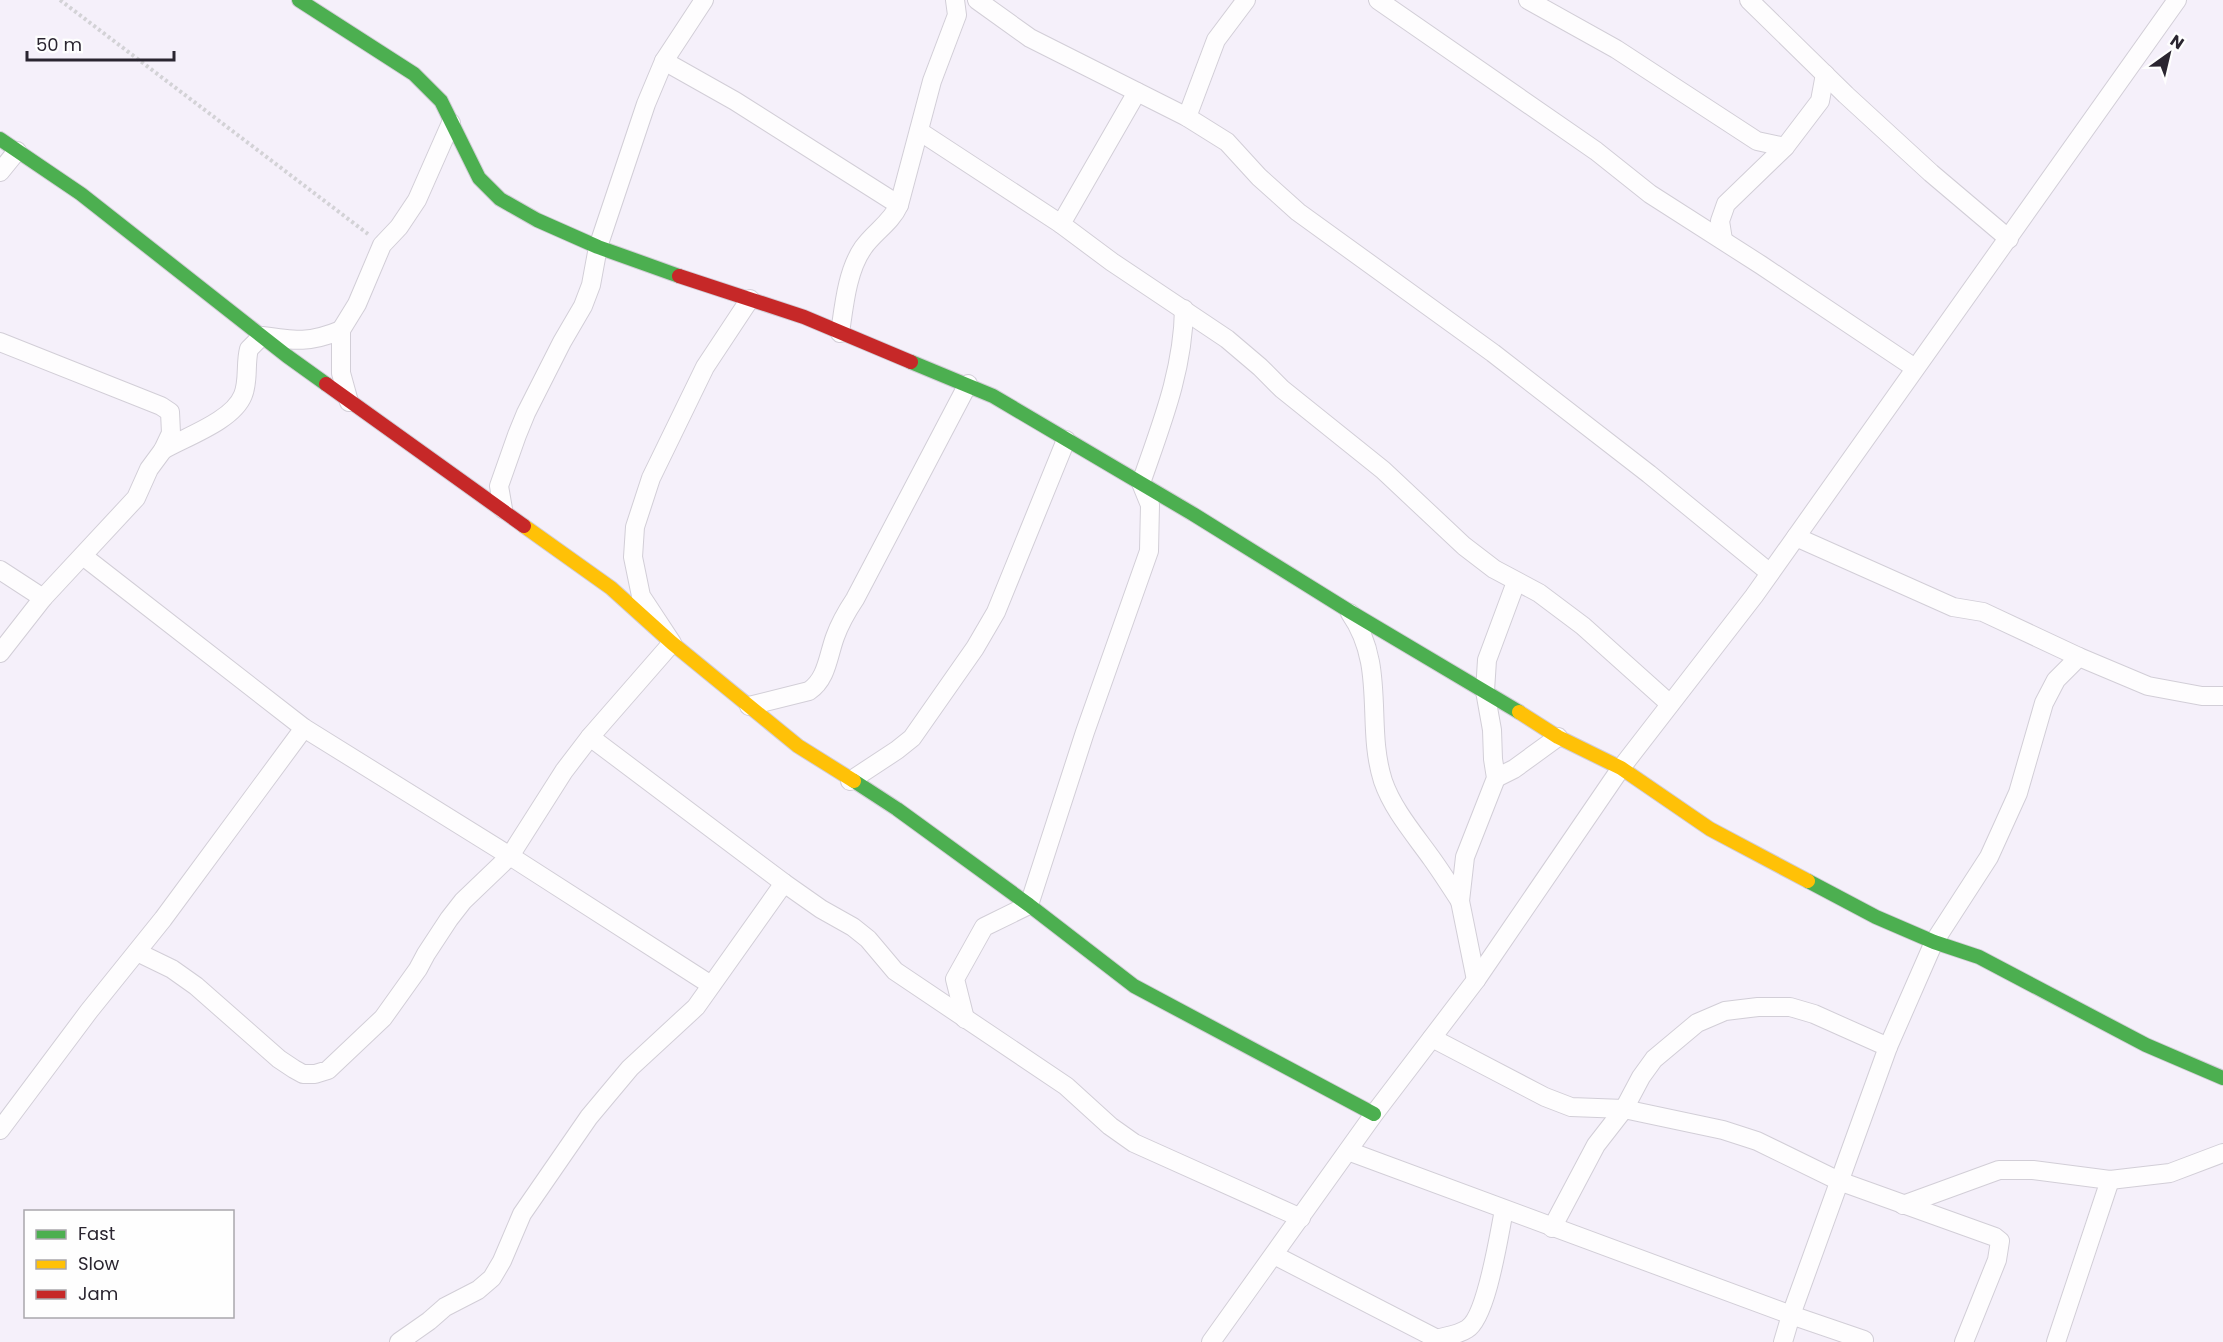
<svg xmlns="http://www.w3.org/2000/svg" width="2223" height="1342" font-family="Poppins,sans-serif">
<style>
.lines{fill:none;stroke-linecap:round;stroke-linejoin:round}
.street-casing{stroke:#d2ced7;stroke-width:20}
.fast-casing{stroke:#d2ced7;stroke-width:16}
.slow-casing{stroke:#d2ced7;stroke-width:16}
.jam-casing{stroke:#d2ced7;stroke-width:16}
.path{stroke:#d3d2d6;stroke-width:4;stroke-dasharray:3 3;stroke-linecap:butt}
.street{stroke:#fefdfe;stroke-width:18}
.fast{stroke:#4caf50;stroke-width:14}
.slow{stroke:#ffc107;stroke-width:14}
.jam{stroke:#c62828;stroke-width:14}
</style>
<rect width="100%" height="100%" fill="#f5f0fa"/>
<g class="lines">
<defs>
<g id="street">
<path d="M977,0l53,38 157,79 40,25 32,35 39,35 195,141 156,121 121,99"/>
<path d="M1378,0l218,151 54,43 111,71 154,103"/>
<path d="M1528,0l88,49 141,92 28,6"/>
<path d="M1749,0l97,95 85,78 78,66"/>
<path d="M664,61l71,40 164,104"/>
<path d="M1137,92l-76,132 51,38 115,77 33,28 22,22 101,81 81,76 30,23 45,24 44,33 87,78"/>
<path d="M1187,117l29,-77 30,-40"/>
<path d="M919,131l142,93"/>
<path d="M0,172l17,-21"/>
<path d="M1723,240l-3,-19 6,-17 59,-57 35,-46 5,-27"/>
<path d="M840,333c4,-27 7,-62 23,-85 11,-16 28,-25 36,-43l33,-124 25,-66 -2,-15"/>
<path d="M0,342l161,64 9,6 1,21 -8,17 -14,19 -13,29 -93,100 -43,55"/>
<path d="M349,402l-8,-29v-43l16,-26 25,-59 17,-18 18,-27 34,-77"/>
<path d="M163,450c22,-13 70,-29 80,-55 6,-15 2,-31 6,-46l13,-13c34,5 48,7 79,-6"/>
<path d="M503,509l-4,-23 18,-51 9,-22 36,-71 21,-36 8,-21 7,-38 48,-143 18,-43 40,-61"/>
<path d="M1796,537l157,70 30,5 96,45 69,29 54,10h21"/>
<path d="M83,556l221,172 206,128 201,129"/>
<path d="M0,570l43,28"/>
<path d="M1350,613c37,53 15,112 33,168 10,29 32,54 49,78 10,14 19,28 28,42"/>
<path d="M749,706l60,-15c18,-12 19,-35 26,-54 5,-14 12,-26 20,-38l113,-215"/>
<path d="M590,737l194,146 37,26 32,18 15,12 27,32 171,115 44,40 24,17 167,75"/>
<path d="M1496,778l18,-9 44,-32"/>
<path d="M850,781l47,-31 15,-12 63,-90 21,-36 70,-172"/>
<path d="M137,952l35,17 24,17 83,73 15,10 9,5h12l13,-4 55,-52 35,-49 8,-15 23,-35 14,-18 47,-45 54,-85 26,-34 82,-94 -31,-47 -8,-39 2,-30 16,-49 54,-111 45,-68"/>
<path d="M1476,980l-16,-79 5,-44 31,-79 -3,-19 -1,-29 -7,-39 2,-31 29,-78"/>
<path d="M965,1019l-10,-40 29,-52 45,-22 56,-173 64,-181 1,-46 -9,-22c20,-58 42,-111 43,-174"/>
<path d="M1432,1038l113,59 26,10 53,2 99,21 34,11 82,40 156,56 5,4 -3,19 -33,82"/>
<path d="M0,1130l89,-119 74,-92 141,-191"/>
<path d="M1348,1151l443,164 73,25"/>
<path d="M1903,1205l96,-35h34l77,10 60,-7 53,-20"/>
<path d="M1552,1228l44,-83 28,-36 17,-32 13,-18 43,-36 28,-12 33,-4h32l24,7 74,33"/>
<path d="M1274,1255l169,87"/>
<path d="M1436,1339c10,-3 22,-4 31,-10 20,-12 32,-95 37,-119"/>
<path d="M399,1342l30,-21 16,-14 33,-17 14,-12 10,-17 20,-47 67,-97 41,-49 66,-61 88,-124"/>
<path d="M1211,1342l163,-228 102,-134 145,-212 133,-172 423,-596"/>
<path d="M1783,1342l8,-27 97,-268 46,-105 55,-85 29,-64 26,-90 12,-23 23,-23"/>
<path d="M2056,1342l54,-162"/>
</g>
<g id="fast">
<path d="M299,0l115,74 27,27 38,77 21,21 37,21 61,27 81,29"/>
<path d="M0,139l81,55 206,162 39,28"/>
<path d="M911,362l82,34 200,118 156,97 170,101"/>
<path d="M854,781l43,28 132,96 105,81 240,128"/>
<path d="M1808,881l68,36 58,25 45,15 167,88 77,33"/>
</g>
<g id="slow">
<path d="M524,526l87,62 61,55 126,103 56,35"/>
<path d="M1519,712l39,25 63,31 89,61 98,52"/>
</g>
<g id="jam">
<path d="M679,276l125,41 107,45"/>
<path d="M326,384l198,142"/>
</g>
</defs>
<!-- street casing -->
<use href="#street" class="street-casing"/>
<!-- fast casing -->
<use href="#fast" class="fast-casing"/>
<!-- slow casing -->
<use href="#slow" class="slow-casing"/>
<!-- jam casing -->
<use href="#jam" class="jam-casing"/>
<!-- path -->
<path class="path" d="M60,0l308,234"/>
<!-- street -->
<use href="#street" class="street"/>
<!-- fast -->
<use href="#fast" class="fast"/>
<!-- slow -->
<use href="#slow" class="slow"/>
<!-- jam -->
<use href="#jam" class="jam"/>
</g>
<!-- legend -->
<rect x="24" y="1210" width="210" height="108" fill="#fefefe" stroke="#a9a7ac" stroke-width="1.5"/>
<rect x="36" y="1230" width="30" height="9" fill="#4caf50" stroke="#a9a7ac" stroke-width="1.5"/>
<text x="78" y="1240" font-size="18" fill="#2a2530">Fast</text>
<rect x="36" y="1260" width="30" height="9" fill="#ffc107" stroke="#a9a7ac" stroke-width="1.5"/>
<text x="78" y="1270" font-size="18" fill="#2a2530">Slow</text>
<rect x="36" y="1290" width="30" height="9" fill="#c62828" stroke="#a9a7ac" stroke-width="1.5"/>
<text x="78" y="1300" font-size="18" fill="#2a2530">Jam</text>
<!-- north arrow -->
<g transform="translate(2169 54) rotate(34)" stroke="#fefefe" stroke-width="4.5" paint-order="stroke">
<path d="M0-4.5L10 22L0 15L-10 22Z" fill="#2a2530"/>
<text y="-9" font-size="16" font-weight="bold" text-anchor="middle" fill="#2a2530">N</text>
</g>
<!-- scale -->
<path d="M27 51v9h147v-9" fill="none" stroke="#2a2530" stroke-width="3"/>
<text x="36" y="51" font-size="18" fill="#2a2530" stroke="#fefefe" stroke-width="4.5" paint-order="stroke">50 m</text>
</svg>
